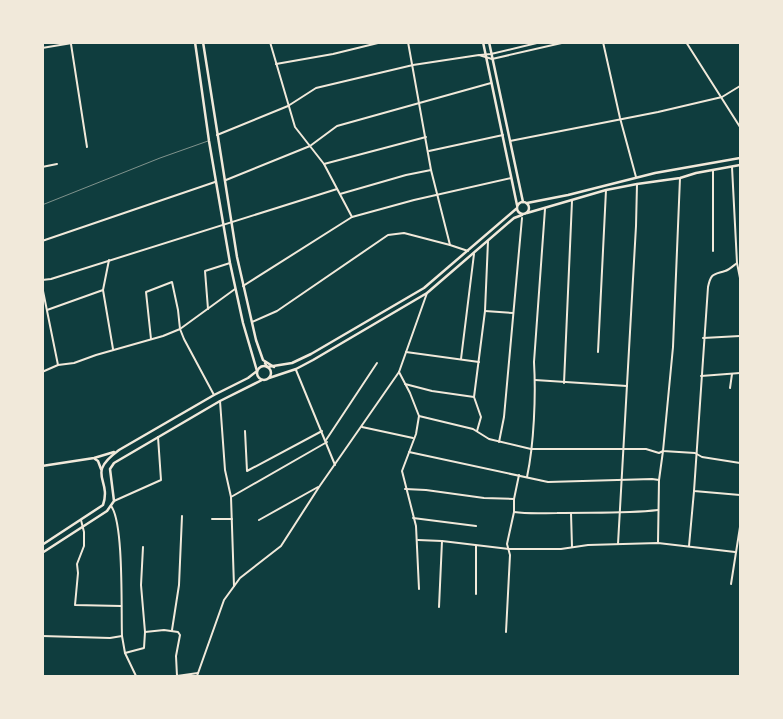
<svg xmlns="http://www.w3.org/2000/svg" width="783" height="719" font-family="Lora,serif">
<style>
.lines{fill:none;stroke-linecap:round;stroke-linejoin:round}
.service{stroke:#f1e9da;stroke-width:0.5}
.minor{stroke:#f1e9da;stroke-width:2}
.secondary{stroke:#f1e9da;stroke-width:2.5}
</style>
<rect width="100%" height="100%" fill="#0f3d3e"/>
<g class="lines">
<!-- service -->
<path class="service" d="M42,205l118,-47 48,-17"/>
<!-- minor -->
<g class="minor">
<path d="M270,42l25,85 29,37 28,53"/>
<path d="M408,42l23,128 19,75 18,6"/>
<path d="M603,42l17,76 16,59"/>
<path d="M686,42l54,85"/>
<path d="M71,44l16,103"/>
<path d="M42,48l36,-6"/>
<path d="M480,55l11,-1 50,-12"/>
<path d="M276,64l57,-10 49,-12"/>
<path d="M217,135l71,-29 28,-18 97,-23 66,-10 13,4 74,-17"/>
<path d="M510,141l148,-29 64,-15 18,-11"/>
<path d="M429,151l74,-16"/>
<path d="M324,164l102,-27"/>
<path d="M42,167l15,-3"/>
<path d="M732,167l5,96 3,15"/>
<path d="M680,178l-7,169 -10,104 32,2 7,4 38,6"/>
<path d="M226,180l84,-34 27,-20 154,-43"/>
<path d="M340,194l66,-19 25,-5"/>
<path d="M42,241l173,-59"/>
<path d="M713,251v-81"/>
<path d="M109,260l-6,30 10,59"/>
<path d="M737,263c-4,3 -8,7 -12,8 -12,4 -14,2 -17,16l-14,204 46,4"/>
<path d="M42,280l9,-1 286,-90"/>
<path d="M42,286l16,79"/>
<path d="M243,286l109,-69 62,-17 97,-22"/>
<path d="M208,309l-3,-38 25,-8"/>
<path d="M47,310l56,-20"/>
<path d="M485,311l28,2"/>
<path d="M252,322l25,-11 111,-76 16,-2 46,12"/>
<path d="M703,338l37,-2"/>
<path d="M151,339l-5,-47 26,-10 6,28 2,19 4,10 30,56"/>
<path d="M406,352l73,10"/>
<path d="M598,352l8,-162"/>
<path d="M461,359l13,-105"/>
<path d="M296,370l39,95"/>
<path d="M42,372l16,-7 16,-2 22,-8 67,-19 17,-7 55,-40"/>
<path d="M399,372l11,21 9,23 -3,18 -14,37 14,55 3,63"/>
<path d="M701,376l39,-3"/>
<path d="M535,380l92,6"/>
<path d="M564,383l8,-182"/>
<path d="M405,384l27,7 42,6"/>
<path d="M730,388l2,-14"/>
<path d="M220,401l5,69 6,27 3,89"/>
<path d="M419,416l54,13 16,10 42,10h115l13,4 4,-2 -4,29 -1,63"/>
<path d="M362,427l51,11"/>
<path d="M245,431l2,40 75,-40"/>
<path d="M477,431l4,-14 -7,-20 11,-86 3,-70"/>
<path d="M326,440l51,-77"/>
<path d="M499,442l5,-25 18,-199"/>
<path d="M409,452l139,30 104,-3 7,1"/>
<path d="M527,477c7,-33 9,-81 7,-115l11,-153"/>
<path d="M405,489l21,1 58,8 30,1"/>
<path d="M231,497l96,-55"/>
<path d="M114,501l47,-21 -3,-43"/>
<path d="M111,506c13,16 10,105 11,130"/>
<path d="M514,512c15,2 28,1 43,1 34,-1 67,1 101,-3"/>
<path d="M571,513l1,34"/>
<path d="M413,518l63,8"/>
<path d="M212,519h20"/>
<path d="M81,520l3,12v14l-7,18 1,9 -3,32 46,1"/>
<path d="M259,520l59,-33"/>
<path d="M418,540l24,1 67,8h52l27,-4 70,-2 77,9"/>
<path d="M618,544l18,-318 1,-42"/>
<path d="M476,546v48"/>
<path d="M689,546l5,-55"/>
<path d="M731,584l9,-57"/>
<path d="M439,607l3,-66"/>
<path d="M172,630l7,-45 3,-69"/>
<path d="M145,632l19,-2 14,2 2,3 -4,21 1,20 21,-3"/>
<path d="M506,632l4,-77 -3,-11 7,-32v-13l5,-24"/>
<path d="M42,636l68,2 12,-2 3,17 11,23"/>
<path d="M125,653l19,-5 1,-16 -4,-47 2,-38"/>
<path d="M197,676l27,-76 16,-22 41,-32 38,-59 80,-115 28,-79"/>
</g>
<!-- secondary -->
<g class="secondary">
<path d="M203,42l34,215 19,83 7,20 11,7"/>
<path d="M483,42l34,163"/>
<path d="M489,42l34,160"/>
<circle cx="523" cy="208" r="6"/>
<path d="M527,203l41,-8 87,-22 85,-15"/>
<path d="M527,213l79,-23 31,-6 43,-6 16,-5 44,-8"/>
<path d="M265,363l2,4 25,-4 19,-9 113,-66 92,-79"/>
<circle cx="264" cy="373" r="7"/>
<path d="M269,378l27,-9 17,-9 114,-67 87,-75 8,-3"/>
<path d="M95,459l3,2 3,8"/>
<path d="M42,466l52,-8 20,-6"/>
<path d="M42,545l61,-40c9,-27 -18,-30 16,-55l95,-55 34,-17 9,-7 -14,-48 -13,-60 -21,-122 -14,-99"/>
<path d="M42,553l65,-42 7,-10 -4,-32 4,-6 106,-62 42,-21"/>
</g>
</g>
<!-- border -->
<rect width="783" height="719" fill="none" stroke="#f1e9da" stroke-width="88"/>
</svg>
